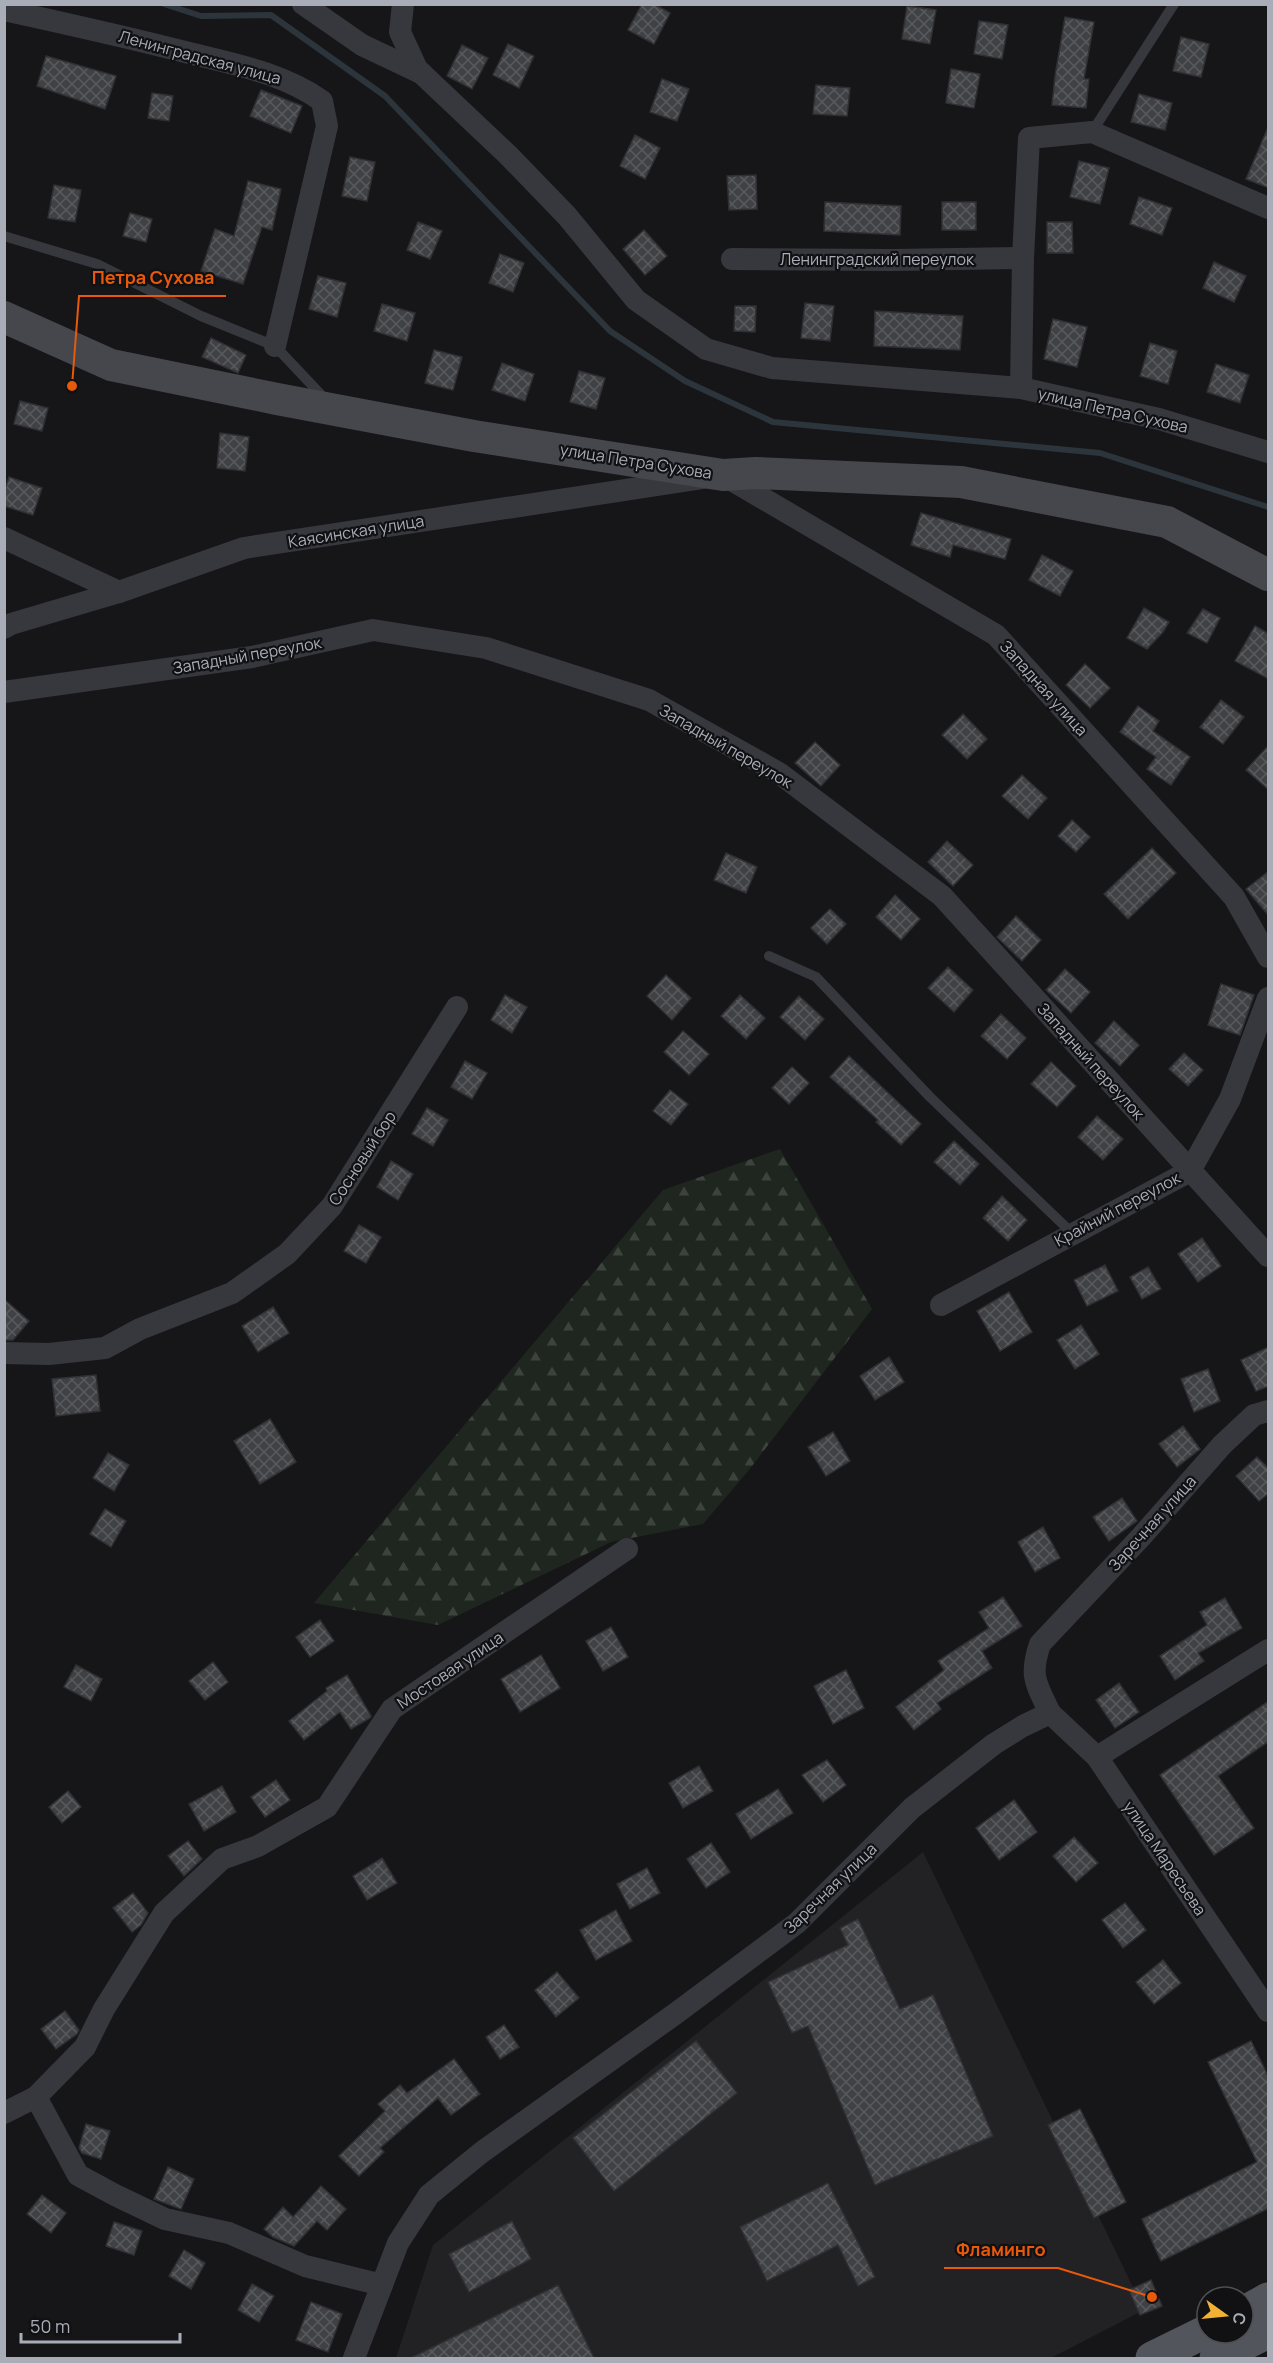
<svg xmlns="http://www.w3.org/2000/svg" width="1273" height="2363" font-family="Manrope,sans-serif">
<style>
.built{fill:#222225}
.forest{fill:url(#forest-firs)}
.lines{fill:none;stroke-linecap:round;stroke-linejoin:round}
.stream{stroke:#2c353c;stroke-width:6}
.building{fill:url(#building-cross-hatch);stroke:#303034;stroke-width:1.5}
.lane{stroke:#37383d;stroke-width:10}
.street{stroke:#37383d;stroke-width:22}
.secondary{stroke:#45474d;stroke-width:32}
.primary{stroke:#53555c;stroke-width:33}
.labels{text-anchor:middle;stroke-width:4.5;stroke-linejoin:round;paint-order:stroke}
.street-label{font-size:16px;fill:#a8adb8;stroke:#111113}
.leader{fill:none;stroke:#e8590c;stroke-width:2}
.callout-dot{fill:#e8590c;stroke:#111113;stroke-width:2}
.callout-label{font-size:18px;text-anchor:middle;font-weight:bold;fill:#e8590c;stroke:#111113;stroke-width:4.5;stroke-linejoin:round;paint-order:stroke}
</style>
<defs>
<pattern id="forest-firs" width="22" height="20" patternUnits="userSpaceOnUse" patternTransform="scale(1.5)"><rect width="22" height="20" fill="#1e261f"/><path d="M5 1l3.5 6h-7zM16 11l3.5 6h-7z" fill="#3c433d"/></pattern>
<pattern id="building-cross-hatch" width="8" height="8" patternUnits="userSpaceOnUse" patternTransform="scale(1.5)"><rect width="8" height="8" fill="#404145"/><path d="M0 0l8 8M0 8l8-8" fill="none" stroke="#595a5e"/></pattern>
</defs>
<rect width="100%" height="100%" fill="#161618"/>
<!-- built -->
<path class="built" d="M923,1852l221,458 -93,48h-655l37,-113z"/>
<!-- forest -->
<path class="forest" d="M780,1149l92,160 -123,161 -46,54 -92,18 -173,83 -124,-22 349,-413z"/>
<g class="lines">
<!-- stream -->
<path class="stream" d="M164,4l37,12 70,-1 114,81 225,235 75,50 88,41 327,31 168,54"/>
</g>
<!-- building -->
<g class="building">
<path d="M642,4h12l16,9 -16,31 -26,-14z"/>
<path d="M907,6l29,4 -6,34 -28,-5z"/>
<path d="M1065,17l29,5 -10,57h5l-3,29 -34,-3 3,-29z"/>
<path d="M979,21l29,4 -6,34 -28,-5z"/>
<path d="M1181,37l28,7 -8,33 -28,-6z"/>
<path d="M508,44l26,12 -15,32 -26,-13z"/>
<path d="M462,45l26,13 -16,31 -25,-13z"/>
<path d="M46,56l70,20 -11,33 -68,-23z"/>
<path d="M951,69l29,5 -6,34 -28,-5z"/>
<path d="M662,79l27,10 -12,32 -27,-9z"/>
<path d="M816,85l34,3 -3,28 -34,-2z"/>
<path d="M261,90l41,16 -11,27 -41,-17z"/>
<path d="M152,93l21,3 -4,25 -21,-3z"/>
<path d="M1139,94l33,9 -7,27 -34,-8z"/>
<path d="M1269,125v63l-23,-9z"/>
<path d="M635,135l25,13 -15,31 -25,-13z"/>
<path d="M350,157l25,5 -8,39 -25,-5z"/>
<path d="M1079,161l30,7 -9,36 -30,-7z"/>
<path d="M756,175l1,34 -28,1 -2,-34z"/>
<path d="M248,181l33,8 -9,41 -10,-3 -19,57 -42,-13 14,-42 19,7z"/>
<path d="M54,185l27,5 -6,32 -27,-4z"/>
<path d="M1139,197l33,11 -10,27 -32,-11z"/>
<path d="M825,202l76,4 -1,29 -76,-4z"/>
<rect x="942" y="202" width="34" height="28"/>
<path d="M130,213l22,6 -6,23 -23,-6z"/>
<path d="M418,222l24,9 -12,28 -23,-9z"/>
<path d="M1047,222h25l1,31h-26z"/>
<path d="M644,230l23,26 -22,19 -22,-26z"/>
<path d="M500,254l24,9 -11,29 -24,-9z"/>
<path d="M1214,262l32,14 -12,26 -31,-14z"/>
<path d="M318,276l28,7 -9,34 -28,-8z"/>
<path d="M805,303l29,3 -4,35 -29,-3z"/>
<path d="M382,304l33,9 -8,28 -33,-10z"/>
<path d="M735,306h21l-1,26 -21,-1z"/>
<path d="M875,311l88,5 -3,34 -86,-4z"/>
<path d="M1053,319l34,8 -10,40 -33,-8z"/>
<path d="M211,338l35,17 -8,18 -36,-16z"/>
<path d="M1150,343l27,8 -9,33 -28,-8z"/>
<path d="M434,350l28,7 -9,33 -28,-7z"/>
<path d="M502,363l32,11 -9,27 -33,-11z"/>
<path d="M1216,364l33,11 -9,28 -33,-11z"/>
<path d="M579,371l26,7 -9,31 -26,-7z"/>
<path d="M20,401l28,7 -6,23 -28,-7z"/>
<path d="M220,433l29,4 -4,34 -28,-3z"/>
<path d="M9,477l33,11 -9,27 -29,-9v-14z"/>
<path d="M921,513l90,26 -6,20 -52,-14 -3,12 -39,-12z"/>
<path d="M1042,555l31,16 -13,25 -31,-16z"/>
<path d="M1144,608l25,14 -6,10 -16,17 -20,-11z"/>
<path d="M1203,609l17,9 -13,25 -20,-10z"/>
<path d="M1255,626l14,8v45l-34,-18z"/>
<path d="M1085,664l25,24 -20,20 -24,-23z"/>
<path d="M1221,700l23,17 -21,27 -23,-17z"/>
<path d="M1138,706l21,15 -6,10 37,26 -19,28 -24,-16 9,-12 -36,-25z"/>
<path d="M963,714l24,25 -20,20 -25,-24z"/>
<path d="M815,742l25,23 -19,21 -26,-23z"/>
<path d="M1269,745v45l-23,-20z"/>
<path d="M1022,775l25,23 -19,21 -26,-23z"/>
<path d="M1072,820l18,17 -14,15 -18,-16z"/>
<path d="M947,841l26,24 -20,21 -25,-24z"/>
<path d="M1152,848l24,25 -48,46 -24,-25z"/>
<path d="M726,853l31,14 -11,26 -32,-13z"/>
<path d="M1269,871v45l-23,-27z"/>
<path d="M895,895l25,24 -19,21 -25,-23z"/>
<path d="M830,909l16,15 -19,20 -16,-16z"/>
<path d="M1016,916l25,24 -19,21 -25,-24z"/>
<path d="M948,967l25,23 -19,22 -26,-24z"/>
<path d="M1065,969l25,23 -19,21 -25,-23z"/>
<path d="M666,975l25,23 -19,22 -25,-24z"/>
<path d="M1221,984l33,11 -14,40 -32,-10z"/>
<path d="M505,995l22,12 -15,26 -21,-13z"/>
<path d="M740,995l25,23 -19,21 -25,-23z"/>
<path d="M799,996l25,23 -19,21 -25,-23z"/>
<path d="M1001,1014l25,24 -19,21 -26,-23z"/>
<path d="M1114,1021l25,24 -19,21 -25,-23z"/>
<path d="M683,1031l26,23 -20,21 -25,-23z"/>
<path d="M1184,1053l19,17 -15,16 -19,-17z"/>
<path d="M849,1056l72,68 -20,21 -25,-23 2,-2 -48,-43z"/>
<path d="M465,1061l22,12 -15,26 -21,-12z"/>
<path d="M1051,1062l25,24 -19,21 -26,-23z"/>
<path d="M792,1067l17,16 -20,21 -17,-16z"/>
<path d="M670,1090l18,14 -17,21 -18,-14z"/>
<path d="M427,1108l21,12 -15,26 -21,-12z"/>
<path d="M1097,1116l26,23 -20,21 -25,-23z"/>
<path d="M954,1141l25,23 -19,21 -26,-23z"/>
<path d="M391,1161l22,13 -15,26 -21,-13z"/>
<path d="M1002,1196l25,24 -19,21 -25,-23z"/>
<path d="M359,1225l22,12 -15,26 -22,-12z"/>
<path d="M1202,1238l19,28 -23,16 -20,-28z"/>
<path d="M1105,1265l13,26 -31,15 -13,-26z"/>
<path d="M1148,1267l13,22 -19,10 -12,-22z"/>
<path d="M1009,1292l23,40 -32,19 -23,-40z"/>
<path d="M4,1299l25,22 -16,19h-9z"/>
<path d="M273,1307l16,26 -31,19 -16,-26z"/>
<path d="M1081,1325l18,29 -24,15 -18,-29z"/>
<path d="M1269,1347v39l-13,5 -15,-31z"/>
<path d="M889,1357l15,25 -29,18 -15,-24z"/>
<path d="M1208,1369l12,32 -26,11 -13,-33z"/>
<path d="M96,1375l4,36 -44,5 -4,-37z"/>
<path d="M270,1419l26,43 -36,22 -26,-43z"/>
<path d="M1183,1426l17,23 -23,18 -18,-23z"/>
<path d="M833,1432l17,29 -24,15 -18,-29z"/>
<path d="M108,1453l21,12 -15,26 -21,-13z"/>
<path d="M1257,1457l12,12v24l-10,8 -23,-25z"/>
<path d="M1122,1498l15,23 -28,20 -16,-24z"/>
<path d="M105,1509l21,12 -15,26 -21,-13z"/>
<path d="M1043,1527l17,31 -25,14 -17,-30z"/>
<path d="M1003,1597l19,29 -40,25 10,17 -55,35 4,6 -27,21 -18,-23 48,-37 -6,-9 51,-33 -10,-16z"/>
<path d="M1225,1598l17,30 -44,25 6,8 -29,19 -15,-24 47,-31 -7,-13z"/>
<path d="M320,1620l14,21 -24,16 -14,-20z"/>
<path d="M611,1627l17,30 -25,14 -17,-30z"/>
<path d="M541,1655l19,33 -40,24 -19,-33z"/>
<path d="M213,1662l15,20 -23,18 -16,-19z"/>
<path d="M76,1665l26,14 -11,22 -27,-14z"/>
<path d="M846,1670l18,38 -31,16 -19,-38z"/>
<path d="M347,1675l24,41 -1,2 -19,11 -11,-17 -36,28 -15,-19 38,-30 -1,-3z"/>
<path d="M1119,1683l20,29 -24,16 -19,-28z"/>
<path d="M1269,1701v40l-51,35 36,52 -40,27 -54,-80z"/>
<path d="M827,1760l19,25 -23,17 -21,-27z"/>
<path d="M699,1766l14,25 -30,17 -14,-25z"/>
<path d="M276,1780l14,20 -25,17 -14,-20z"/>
<path d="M222,1786l14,26 -32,19 -15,-27z"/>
<path d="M778,1789l15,24 -42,26 -15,-25z"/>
<path d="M68,1791l13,16 -19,16 -13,-16z"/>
<path d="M1014,1800l23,32 -38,28 -23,-32z"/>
<path d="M1074,1837l24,26 -22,19 -23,-26z"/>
<path d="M188,1841l14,18 -18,17 -16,-20z"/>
<path d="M711,1843l19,29 -24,16 -19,-29z"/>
<path d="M382,1858l15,25 -30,17 -14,-24z"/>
<path d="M647,1868l13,25 -30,16 -13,-25z"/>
<path d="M133,1893l15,20 -7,12 -9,7 -19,-24z"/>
<path d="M1125,1903l21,27 -23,18 -21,-28z"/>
<path d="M616,1910l16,31 -36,19 -16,-30z"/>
<path d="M858,1919l42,90 33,-14 60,141 -118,49 -67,-159 -16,7 -24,-51 80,-37 -8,-17z"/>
<path d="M1163,1960l18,23 -27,21 -18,-22z"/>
<path d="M557,1972l22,26 -23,19 -21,-27z"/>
<path d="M65,2011l14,19 -2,4 -21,15 -15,-20z"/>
<path d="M504,2025l15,22 -19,12 -14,-22z"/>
<path d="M696,2041l41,52 -123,98 -41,-53z"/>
<path d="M1251,2041l18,37v130l-108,53 -19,-42 115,-57 -49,-100z"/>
<path d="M454,2059l26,35 -29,21 -13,-17 -58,50 4,4 -25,24 -20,-20 46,-45 -7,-7 22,-19 7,8z"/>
<path d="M1080,2109l46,93 -32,16 -46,-93z"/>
<path d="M86,2124l24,7 -9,28 -19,-6 -3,-5z"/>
<path d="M168,2167l26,12 -13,30 -27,-10z"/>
<path d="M828,2183l47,94 -17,9 -20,-41 -71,36 -27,-54z"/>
<path d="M321,2186l25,23 -19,21 -10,-9 -23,25 -21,-9 -9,-8 19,-22 10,10z"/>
<path d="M42,2195l24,18 -15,20 -24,-19z"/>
<path d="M512,2221l19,38 -62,33 -20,-38z"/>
<path d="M114,2222l28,9 -8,24 -28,-9z"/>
<path d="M184,2250l21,13 -14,26 -22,-13z"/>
<path d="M1151,2280l11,26 -22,9 -11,-25z"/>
<path d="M252,2284l22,12 -15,26 -21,-12z"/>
<path d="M558,2285l36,73h-183z"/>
<path d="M311,2302l31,12 -14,38 -32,-12z"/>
</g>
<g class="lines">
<!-- lane -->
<g class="lane">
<path d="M1092,132l82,-128"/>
<path d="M4,236l93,28 104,52 74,30 52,55"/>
<path d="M769,956l47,21 114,120 141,135"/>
</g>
<!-- street -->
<g class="street">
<path d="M303,4l59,41 59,28"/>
<path d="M403,4l-3,28 17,37 91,86 59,61 69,84 70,49 66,19 249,20 138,31 109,33"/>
<path d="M4,10c64,14 127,28 189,44 45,11 91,20 129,47l5,25 -52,220"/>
<path d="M732,259l161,1 130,-2"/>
<path d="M1021,388l2,-130 6,-120 63,-6 176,76"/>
<path d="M4,538l115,54 125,-44 479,-73 273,160 238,262 34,60"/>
<path d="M4,628l7,-4 108,-32"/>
<path d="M4,692l248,-35 121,-27 113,18 163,52 130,73 163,123 326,360"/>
<path d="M941,1305l249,-134 40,-72 38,-101"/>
<path d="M4,1353l45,1 56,-6 35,-19 92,-36 55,-39 45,-48 125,-199"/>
<path d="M1050,1713l47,44 171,254"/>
<path d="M1097,1757l171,-107"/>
<path d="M36,2097l42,78 37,20 50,24 64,14 76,33 77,19"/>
<path d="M4,2113l32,-16 49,-50 19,-38 60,-96 58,-54 36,-13 69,-39 65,-98 235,-160"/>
<path d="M354,2358l44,-115 31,-48 53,-43 193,-138 122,-91 115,-115 82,-64 29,-18 27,-13c-14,-30 -21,-36 -10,-69l101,-107 81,-92 32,-30 14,-4"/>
</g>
<!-- secondary -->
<path class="secondary" d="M4,317l107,48 166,34 197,37 249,39 33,-2 205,9 206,40 101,53"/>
<!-- primary -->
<g class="primary">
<path d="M1243,2313l25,-14"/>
<path d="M1152,2358l55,-27"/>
<path d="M1216,2358l52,-26"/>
</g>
</g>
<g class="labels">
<!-- street labels -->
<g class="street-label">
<text transform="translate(200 57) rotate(15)" y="6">Ленинградская улица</text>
<text x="877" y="265">Ленинградский переулок</text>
<text transform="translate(1113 410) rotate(13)" y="6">улица Петра Сухова</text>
<text transform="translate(636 461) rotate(9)" y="6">улица Петра Сухова</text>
<text transform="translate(356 531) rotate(-9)" y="6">Каясинская улица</text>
<text transform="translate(247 655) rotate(-10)" y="6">Западный переулок</text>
<text transform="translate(1044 688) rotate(48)" y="6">Западная улица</text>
<text transform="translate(726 746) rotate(30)" y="6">Западный переулок</text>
<text transform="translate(1091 1061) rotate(48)" y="6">Западный переулок</text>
<text transform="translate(362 1158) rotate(-57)" y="6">Сосновый бор</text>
<text transform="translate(1117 1209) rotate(-28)" y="6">Крайний переулок</text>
<text transform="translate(1152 1523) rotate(-48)" y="6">Заречная улица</text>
<text transform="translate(450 1670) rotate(-34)" y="6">Мостовая улица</text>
<text transform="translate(1165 1858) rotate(56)" y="6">улица Маресьева</text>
<text transform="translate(830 1888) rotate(-44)" y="6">Заречная улица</text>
</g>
</g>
<!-- callouts -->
<path class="leader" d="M72 386L79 296H226M1152 2297L1058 2268H944"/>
<g class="callout-dot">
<circle cx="72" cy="386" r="6"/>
<circle cx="1152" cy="2297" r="6"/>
</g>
<g class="callout-label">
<text x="153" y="284">Петра Сухова</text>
<text x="1001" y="2256">Фламинго</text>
</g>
<!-- border -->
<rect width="1273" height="2363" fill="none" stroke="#a8adb8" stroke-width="12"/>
<!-- north arrow -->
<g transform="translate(1225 2315) rotate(105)"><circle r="28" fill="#111113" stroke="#4d4f55" stroke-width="1.5"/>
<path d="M0-4.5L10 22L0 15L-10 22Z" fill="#f2b134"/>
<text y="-9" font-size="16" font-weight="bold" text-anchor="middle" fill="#a8adb8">С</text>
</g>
<!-- scale -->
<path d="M21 2333v9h159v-9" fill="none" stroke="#a8adb8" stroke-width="3"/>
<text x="30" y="2333" font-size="18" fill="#a8adb8" stroke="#111113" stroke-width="4.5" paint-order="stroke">50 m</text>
</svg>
